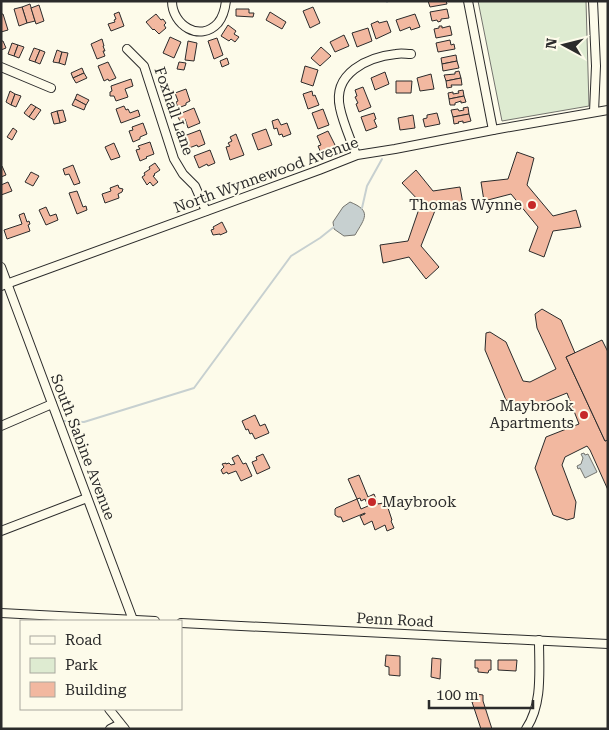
<svg xmlns="http://www.w3.org/2000/svg" width="609" height="730" font-family="'Roboto Serif',serif">
<style>
.green{fill:#deebd1;stroke:#74746e}
.water{fill:#c7d0d0;stroke:#74746e}
.lines{fill:none;stroke-linecap:round;stroke-linejoin:round}
.stream{stroke:#c7d0d0;stroke-width:2}
.building{fill:#f2b8a0;stroke:#2b2b2b}
.minor-casing{stroke:#2b2b2b;stroke-width:10}
.minor{stroke:#fdfbea;stroke-width:8}
.poi-dot{fill:#c62828;stroke:#fdfbea;stroke-width:2}
.labels{text-anchor:middle;stroke-width:4;stroke-linejoin:round;paint-order:stroke}
.street-label{font-size:15px;fill:#2b2b2b;stroke:#fdfbea}
.poi-label{font-size:15px;fill:#2b2b2b;stroke:#fdfbea;text-anchor:end}
</style>
<rect width="100%" height="100%" fill="#fdfbea"/>
<!-- green -->
<path class="green" d="M478,1h108l3,105 -87,15z"/>
<!-- water -->
<g class="water">
<path d="M350,202c22,9 15,16 5,33l-11,1 -10,-7 -1,-7 10,-15z"/>
<path d="M584,453l1,2 3,-1 9,18 -12,6 -5,-10 -2,1 -1,-3 4,-2 2,-6 -2,-4z"/>
</g>
<g class="lines">
<!-- stream -->
<g class="stream">
<path d="M387,1v1"/>
<path d="M362,208l5,-22 15,-27"/>
<path d="M64,421l20,1 110,-34 97,-132 29,-18 15,-12"/>
</g>
</g>
<!-- building -->
<g class="building">
<path d="M428,1h18l1,3 -17,3z"/>
<path d="M30,4l5,17 -8,2 -5,-16z"/>
<path d="M39,5l5,16 -8,3 -5,-16z"/>
<path d="M22,7l5,16 -8,3 -5,-17z"/>
<path d="M313,7l7,16 -10,5 -7,-17z"/>
<path d="M236,9h13v4h5l-1,4 -17,-1z"/>
<path d="M447,9l2,9 -8,1v2l-3,1 -1,-2 -5,1 -2,-9z"/>
<path d="M119,12l5,14 -13,5 -3,-7 7,-2 -1,-2 2,-1 -2,-5z"/>
<path d="M270,12l16,10 -4,7 -16,-9z"/>
<path d="M1,14h2l5,16 -7,2z"/>
<path d="M156,14l5,6 2,-1 3,4 -2,2 2,3 -7,6 -5,-5 -1,1 -7,-8z"/>
<path d="M415,14l5,13 -9,3 -1,-3 -10,4 -4,-11z"/>
<path d="M378,21l1,2 8,-2 4,11 -15,7 -5,-15z"/>
<path d="M228,25l8,6 -2,3 5,3 -4,5 -4,-3 -2,2 -8,-5z"/>
<path d="M439,26h3v2l8,-2 2,9 -16,3 -2,-9 5,-1z"/>
<path d="M368,28l4,13 -15,6 -5,-14z"/>
<path d="M344,35l5,11 -14,6 -5,-10z"/>
<path d="M170,37l11,5 -7,16 -11,-5z"/>
<path d="M217,38l6,17 -9,4 -6,-18z"/>
<path d="M102,39l2,7h-1l2,5h-2l2,5 -8,3 -6,-15z"/>
<path d="M450,40l1,5 3,-1 1,5 -17,3 -2,-9z"/>
<path d="M1,41h2l3,7 -5,2z"/>
<path d="M188,41l9,2 -3,18 -9,-1z"/>
<path d="M12,43l6,2 -4,11 -6,-2z"/>
<path d="M18,45l6,2 -5,11 -5,-2z"/>
<path d="M321,47l10,9 -11,10 -9,-8z"/>
<path d="M34,48l6,2 -5,12 -6,-2z"/>
<path d="M40,50l5,2 -5,12 -5,-2z"/>
<path d="M57,50l5,2 -3,11 -6,-1z"/>
<path d="M62,52l6,1 -3,12 -6,-2z"/>
<path d="M456,55l1,6 -15,3 -1,-6z"/>
<path d="M227,58l2,6 -7,3 -2,-6z"/>
<path d="M457,61l2,7 -16,3 -1,-7z"/>
<path d="M108,62l8,16 -7,3 -1,-2 -4,2 -6,-15z"/>
<path d="M179,62l7,1 -2,7 -7,-1z"/>
<path d="M305,66l13,4 -5,16 -12,-4z"/>
<path d="M82,68l2,5 -11,5 -2,-5z"/>
<path d="M459,71l2,7 -15,3 -2,-6 11,-1v-2z"/>
<path d="M385,72l4,12 -14,6 -4,-12z"/>
<path d="M84,73l3,5 -11,5 -3,-5z"/>
<path d="M431,74l3,15 -14,2 -3,-13z"/>
<path d="M461,78l1,7h-11l1,2 -5,1 -1,-7z"/>
<path d="M131,79l2,7 -8,3 3,8 -12,4 -2,-5h-4v-4l2,-1 -1,-5z"/>
<path d="M396,81h16l-1,12h-15z"/>
<path d="M363,87l8,20 -12,5 -3,-8 2,-1 -3,-6 2,-1 -2,-6z"/>
<path d="M186,89l4,12 -4,2v2l-8,3 -2,-6 2,-1 -3,-8z"/>
<path d="M463,90l1,6 -15,3 -1,-6 5,-1v2l6,-1 -1,-2z"/>
<path d="M10,91l5,3 -4,11 -5,-3z"/>
<path d="M312,91l1,5 2,-1 4,10 -11,4 -5,-15z"/>
<path d="M15,94l6,2 -5,11 -5,-2z"/>
<path d="M77,94l12,6 -3,5 -11,-6z"/>
<path d="M464,96l2,6 -5,1v-2l-6,2v2h-5l-1,-6z"/>
<path d="M75,99l11,6 -2,5 -12,-5z"/>
<path d="M31,104l5,3 -7,10 -5,-4z"/>
<path d="M124,106l2,4 2,-1 2,4 8,-3 2,6 -19,7 -5,-14z"/>
<path d="M36,107l5,3 -7,10 -5,-3z"/>
<path d="M468,107l1,7 -16,3 -2,-7 7,-1 1,2 5,-1 -1,-2z"/>
<path d="M194,108l6,15 -12,5 -3,-9 -5,2 -3,-6z"/>
<path d="M323,109l6,16 -11,4 -6,-16z"/>
<path d="M63,110l3,11 -6,2 -3,-12z"/>
<path d="M57,111l3,12 -6,1 -3,-11z"/>
<path d="M374,113l2,6 -2,1 3,7 -11,4 -5,-14z"/>
<path d="M437,113l3,11 -15,3 -2,-8 4,-1v-3z"/>
<path d="M469,114l2,7 -8,2v-2l-5,1 1,1 -5,1 -1,-7z"/>
<path d="M413,115l2,13 -15,2 -2,-12z"/>
<path d="M278,119l3,6 6,-2 4,11 -8,3 -1,-3 -3,1 -2,-7 -3,1 -2,-8z"/>
<path d="M143,123l4,11 -7,3v2l-7,3 -4,-11 4,-1 -1,-3z"/>
<path d="M13,128l4,3 -5,9 -5,-3z"/>
<path d="M266,129l6,16 -14,5 -6,-16z"/>
<path d="M200,130l5,14 -7,3 -1,-2 -8,3 -5,-12z"/>
<path d="M328,131l8,16 -15,6 -3,-7 3,-1 -4,-9z"/>
<path d="M236,134l8,21 -14,5 -4,-13 4,-1 -2,-3 4,-2 -2,-4z"/>
<path d="M150,142l4,12 -8,3 1,1 -7,3 -4,-11 4,-1 -2,-3z"/>
<path d="M114,143l6,14 -9,3 -6,-13z"/>
<path d="M210,150l5,13 -7,3 -1,-2 -8,4 -5,-12z"/>
<path d="M517,152l17,6 -7,27 26,31 23,-6 5,17 -28,4 -9,26 -15,-6 9,-24 -27,-33 -27,7 -3,-19 27,-3z"/>
<path d="M155,163l5,7 -6,4 1,1 -2,1 5,6 -5,4 -3,-4 -3,3 -5,-8 3,-2 -1,-2 6,-4 -1,-2z"/>
<path d="M73,165l7,18 -6,2 -5,-11 -4,1 -2,-6z"/>
<path d="M1,166h1l4,9 -5,2z"/>
<path d="M416,170l17,21 27,-4 3,17 -27,4 -15,38 18,21 -13,12 -17,-22 -26,6 -3,-18 28,-4 13,-38 -19,-20z"/>
<path d="M31,172l8,4 -6,10 -8,-4z"/>
<path d="M8,182l4,9 -11,4v-10z"/>
<path d="M118,185l1,3 4,1 -1,3 -4,2 1,4 -14,5 -3,-9 9,-3 -1,-3z"/>
<path d="M77,191l6,16 3,-1 1,4 -10,4 -8,-21z"/>
<path d="M46,207l4,9 6,-2 2,6 -12,5 -7,-15z"/>
<path d="M24,213l3,9 2,-1 1,3 -2,1 2,6 -23,8 -3,-9 18,-6 -3,-9z"/>
<path d="M222,222l5,10 -7,3v-1l-7,1 -2,-5 3,-1 -1,-2z"/>
<path d="M542,309l19,11 14,33 -9,4 39,84 3,-1v50l-18,-40 -3,-4 -22,11 -3,8 14,37 -2,16 -7,2 -14,-5 -18,-47 11,-31 33,-13 -12,-31 -35,14 -26,-7 -21,-50 1,-17 4,-1 16,10 17,39 7,1 26,-13 -19,-41 -2,-14z"/>
<path d="M602,340l6,12v88l-3,1 -39,-84z"/>
<path d="M255,415l5,11 5,-2 4,9 -14,6 -3,-6 -2,1 -2,-5 -2,1 -4,-9z"/>
<path d="M263,454l7,14 -13,6 -5,-12 5,-2 -1,-3z"/>
<path d="M238,455l5,9 3,-1 6,13 -11,5 -5,-10 -8,3 -1,-2 -4,2 -2,-4 3,-3 -2,-3 4,-1v1l3,-1 2,2 4,-1 -3,-6z"/>
<path d="M359,475l9,22 6,-3 4,10 5,-1 3,5h2l4,12 -1,1 3,7 -7,3 -2,-6 -10,5 -3,-9 -8,4 -4,-9 5,-2v-1l-22,9 -2,-5h-3l-3,-2v-6l1,-1 21,-9 4,10 7,-3 -3,-7 -4,2 -1,-3 -3,1 -9,-20z"/>
<path d="M386,655l14,1v20l-11,-1v-8l-4,-1z"/>
<path d="M432,658l9,1 -1,20 -9,-2z"/>
<path d="M475,660h16v10h-2l-1,3 -10,-1v-4h-3z"/>
<path d="M498,660h19l-1,11 -18,-1z"/>
<path d="M476,694l7,1v6l9,28h-11l-9,-27 4,-1z"/>
</g>
<g class="lines">
<defs>
<g id="minor">
<path d="M172,1c0,24 28,42 46,22 5,-6 7,-14 8,-22"/>
<path d="M468,1l25,129"/>
<path d="M593,1l3,65 -2,46"/>
<path d="M127,49l17,17 30,93 9,15 12,12 11,25"/>
<path d="M1,67l50,21"/>
<path d="M356,155c-5,-15 -13,-32 -16,-47 -8,-35 28,-51 56,-54 5,-1 10,0 15,0"/>
<path d="M1,267l132,353"/>
<path d="M1,286l318,-116 38,-15 38,-6 98,-19 115,-20"/>
<path d="M1,426l51,-22"/>
<path d="M1,531l86,-33"/>
<path d="M1,613l154,8"/>
<path d="M181,623l427,21"/>
<path d="M109,709l16,20"/>
<path d="M110,729l10,-5"/>
<path d="M526,729c17,-25 13,-59 13,-89"/>
</g>
</defs>
<!-- minor casing -->
<use href="#minor" class="minor-casing"/>
<!-- minor -->
<use href="#minor" class="minor"/>
</g>
<!-- markers -->
<g class="poi-dot">
<circle cx="532" cy="205" r="5"/>
<circle cx="584" cy="415" r="5"/>
<circle cx="372" cy="502" r="5"/>
</g>
<g class="labels">
<!-- street labels -->
<g class="street-label">
<text transform="translate(174 111) rotate(71)" y="5">Foxhall Lane</text>
<text transform="translate(266 175) rotate(-20)" y="5">North Wynnewood Avenue</text>
<text transform="translate(83 447) rotate(69)" y="5">South Sabine Avenue</text>
<text transform="translate(395 620) rotate(3)" y="5">Penn Road</text>
</g>
<!-- poi labels -->
<g class="poi-label">
<text x="522" y="210">Thomas Wynne</text>
<text x="574" y="411">Maybrook<tspan x="574" dy="17">Apartments</tspan></text>
<text x="382" y="507" text-anchor="start">Maybrook</text>
</g>
</g>
<!-- border -->
<rect width="609" height="730" fill="none" stroke="#2b2b2b" stroke-width="5"/>
<!-- legend -->
<rect x="20" y="620" width="162" height="90" fill="#fdfbea" stroke="#a9a89e"/>
<rect x="30" y="636" width="25" height="8" fill="#fdfbea" stroke="#a9a89e"/>
<text x="65" y="645" font-size="15" fill="#2b2b2b">Road</text>
<rect x="30" y="658" width="25" height="15" fill="#deebd1" stroke="#a9a89e"/>
<text x="65" y="670" font-size="15" fill="#2b2b2b">Park</text>
<rect x="30" y="682" width="25" height="15" fill="#f2b8a0" stroke="#a9a89e"/>
<text x="65" y="695" font-size="15" fill="#2b2b2b">Building</text>
<!-- north arrow -->
<g transform="translate(564 45) rotate(277)" stroke="#fdfbea" stroke-width="4" paint-order="stroke">
<path d="M0-4L9 19L0 12L-9 19Z" fill="#2b2b2b"/>
<text y="-8" font-size="14" font-weight="bold" text-anchor="middle" fill="#2b2b2b">N</text>
</g>
<!-- scale -->
<path d="M429 700v8h104v-8" fill="none" stroke="#2b2b2b" stroke-width="2.5"/>
<text x="436" y="700" font-size="15" fill="#2b2b2b" stroke="#fdfbea" stroke-width="4" paint-order="stroke">100 m</text>
</svg>
